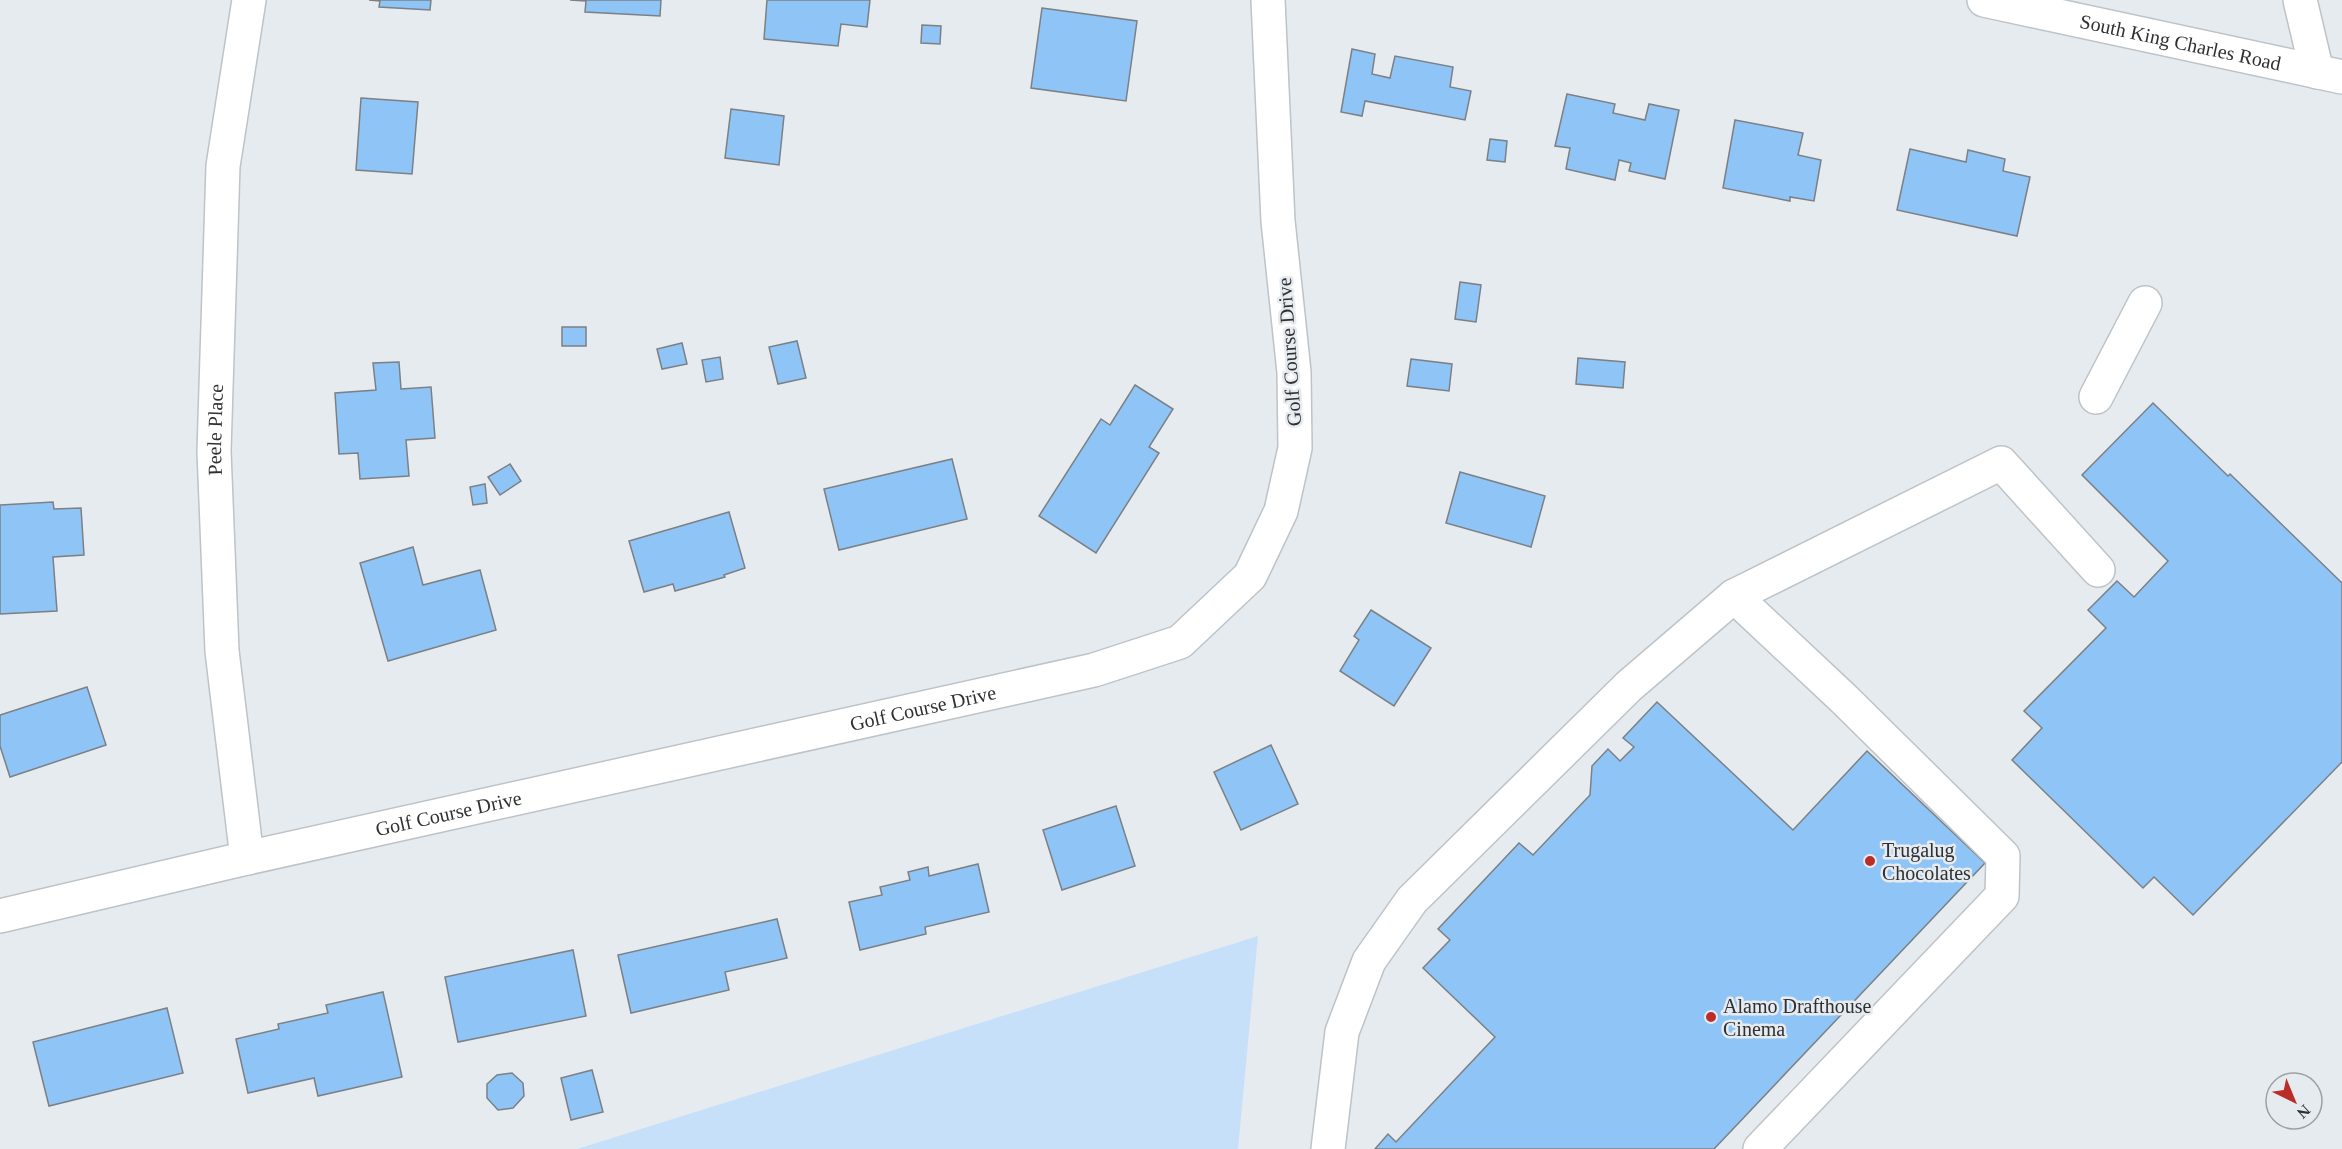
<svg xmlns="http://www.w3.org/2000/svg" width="2342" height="1149" font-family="'Times New Roman',serif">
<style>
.green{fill:#c7e0f9}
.building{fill:#8fc4f7;stroke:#7c8084;stroke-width:1.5}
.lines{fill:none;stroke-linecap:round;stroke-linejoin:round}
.minor-casing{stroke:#bec3c7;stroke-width:36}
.minor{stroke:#fff;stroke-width:33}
.poi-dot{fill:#bb2d28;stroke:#e6ebf0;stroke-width:2}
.labels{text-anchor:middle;stroke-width:5;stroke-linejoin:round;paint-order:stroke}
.street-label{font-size:20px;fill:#2f3032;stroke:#e6ebf0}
.poi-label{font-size:20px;fill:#2f3032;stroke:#e6ebf0;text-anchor:start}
</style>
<rect width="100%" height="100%" fill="#e6ebf0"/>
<!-- green -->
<path class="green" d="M1258,936l-20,213h-661z"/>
<!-- building -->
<g class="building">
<path d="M369,0h62l-1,10 -51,-3 1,-6z"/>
<path d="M570,0h91l-1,16 -75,-4 1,-11z"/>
<path d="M767,0h103l-3,27 -26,-3 -3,22 -74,-7z"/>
<path d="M1042,8l95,13 -11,80 -95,-13z"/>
<path d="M922,25l19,1 -1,18 -19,-1z"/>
<path d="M1352,49l23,5 -3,20 18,4 5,-22 58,11 -3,20 21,4 -6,29 -100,-19 -3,15 -21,-4z"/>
<path d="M1567,94l48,10 -2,9 32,7 4,-16 30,6 -14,69 -36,-8 2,-8 -12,-3 -4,20 -49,-11 4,-21 -15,-2z"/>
<path d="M361,98l57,4 -6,72 -56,-4z"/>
<path d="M731,109l53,7 -5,49 -54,-7z"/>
<path d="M1735,120l68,13 -5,22 23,5 -7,41 -24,-4v4l-67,-13z"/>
<path d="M1490,139l17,2 -2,21 -18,-2z"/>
<path d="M1910,149l56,13 2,-12 37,9 -2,12 27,6 -13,59 -120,-26z"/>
<path d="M1460,282l21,3 -5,37 -21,-3z"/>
<rect x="562" y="327" width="24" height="19"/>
<path d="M797,341l9,37 -28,6 -9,-37z"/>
<path d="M682,343l5,21 -25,5 -5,-20z"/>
<path d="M720,357l3,22 -17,3 -4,-22z"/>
<path d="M1578,358l47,4 -2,26 -47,-4z"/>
<path d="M1411,359l41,5 -3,27 -42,-5z"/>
<path d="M399,362l2,27 30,-2 4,51 -29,2 3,36 -49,3 -2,-26 -19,1 -4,-61 41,-3 -3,-27z"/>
<path d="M1135,385l38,24 -24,38 10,6 -63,100 -57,-37 62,-97 9,6z"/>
<path d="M2153,403l75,73 2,-2 112,109v179l-149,153 -39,-38 -11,11 -131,-128 30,-32 -18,-17 82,-83 -18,-18 29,-29 17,16 34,-36 -86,-86z"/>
<path d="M952,459l15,60 -128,31 -15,-61z"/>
<path d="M510,464l11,17 -21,14 -12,-18z"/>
<path d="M1460,472l85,24 -14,51 -85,-24z"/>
<path d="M485,484l2,19 -14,2 -3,-18z"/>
<path d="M53,502l1,7 27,-1 3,47 -31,2 4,54 -57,3v-109z"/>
<path d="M729,512l16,56 -21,7 1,2 -50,14 -2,-7 -29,8 -15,-51z"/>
<path d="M413,547l10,38 57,-15 16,60 -108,31 -28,-98z"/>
<path d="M1371,610l60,38 -37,58 -54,-35 19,-31 -5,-4z"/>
<path d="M87,687l19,58 -96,32 -10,-31v-31z"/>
<path d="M1657,702l136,128 74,-79 118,112 -271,286h-339l13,-15 8,8 99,-105 -72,-69 27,-28 -12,-11 81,-86 14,12 57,-60 2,-29 16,-17 12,12 14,-14 -11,-9z"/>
<path d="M1271,745l27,59 -57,26 -27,-58z"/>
<path d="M1116,806l19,60 -73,24 -19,-60z"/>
<path d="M978,864l11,48 -64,15 1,7 -66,16 -11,-48 33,-7 -2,-8 30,-7 -2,-8 20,-5 1,9z"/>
<path d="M777,919l10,39 -62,14 4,18 -98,23 -13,-58z"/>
<path d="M573,950l13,66 -128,26 -13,-65z"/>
<path d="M383,992l19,85 -84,19 -4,-18 -66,15 -12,-54 43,-10 -1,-5 50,-11 -2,-8z"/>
<path d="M167,1008l16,65 -134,33 -16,-64z"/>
<path d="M592,1070l11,42 -32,8 -10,-42z"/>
<path d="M512,1073l11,10 1,13 -11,12 -15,2 -11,-12v-14l10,-9z"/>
</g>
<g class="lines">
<defs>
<g id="minor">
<path id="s1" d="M1984,0l358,77"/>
<path d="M2300,0l17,72"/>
<path d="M2096,397l49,-94"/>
<path d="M1734,596l267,-133 97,107"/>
<path id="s2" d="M247,858l-25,-207 -8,-200 9,-285 26,-166"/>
<path id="s3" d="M0,916l247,-58 847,-188 86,-28 70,-66 31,-65 14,-63 -1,-76 -16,-151 -10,-221"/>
<path d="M1328,1149l14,-117 27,-71 43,-61 217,-214 105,-90 110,103 159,157 -1,40 -242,253"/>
</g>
</defs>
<!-- minor casing -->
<use href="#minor" class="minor-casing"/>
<!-- minor -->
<use href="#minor" class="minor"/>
</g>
<!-- markers -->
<g class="poi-dot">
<circle cx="1870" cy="861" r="6"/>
<circle cx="1711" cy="1017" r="6"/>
</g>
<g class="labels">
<!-- street labels -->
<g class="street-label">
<text dy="7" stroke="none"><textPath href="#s1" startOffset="201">South King Charles Road</textPath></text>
<text transform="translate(1289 352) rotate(-94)" y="7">Golf Course Drive</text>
<text dy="7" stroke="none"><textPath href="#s2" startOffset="430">Peele Place</textPath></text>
<text dy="7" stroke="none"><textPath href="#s3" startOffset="946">Golf Course Drive</textPath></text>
<text dy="7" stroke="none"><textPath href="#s3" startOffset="460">Golf Course Drive</textPath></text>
</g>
<!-- poi labels -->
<g class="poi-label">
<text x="1882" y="857">Trugalug<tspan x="1882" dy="23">Chocolates</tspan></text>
<text x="1723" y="1013">Alamo Drafthouse<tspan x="1723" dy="23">Cinema</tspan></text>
</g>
</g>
<!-- north arrow -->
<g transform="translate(2294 1101) rotate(137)"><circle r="28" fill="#e6ebf0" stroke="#9da0a4" stroke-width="1.5"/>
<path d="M0-4.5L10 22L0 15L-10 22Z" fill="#bb2d28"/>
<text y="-9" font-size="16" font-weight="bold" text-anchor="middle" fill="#2f3032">N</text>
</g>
</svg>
